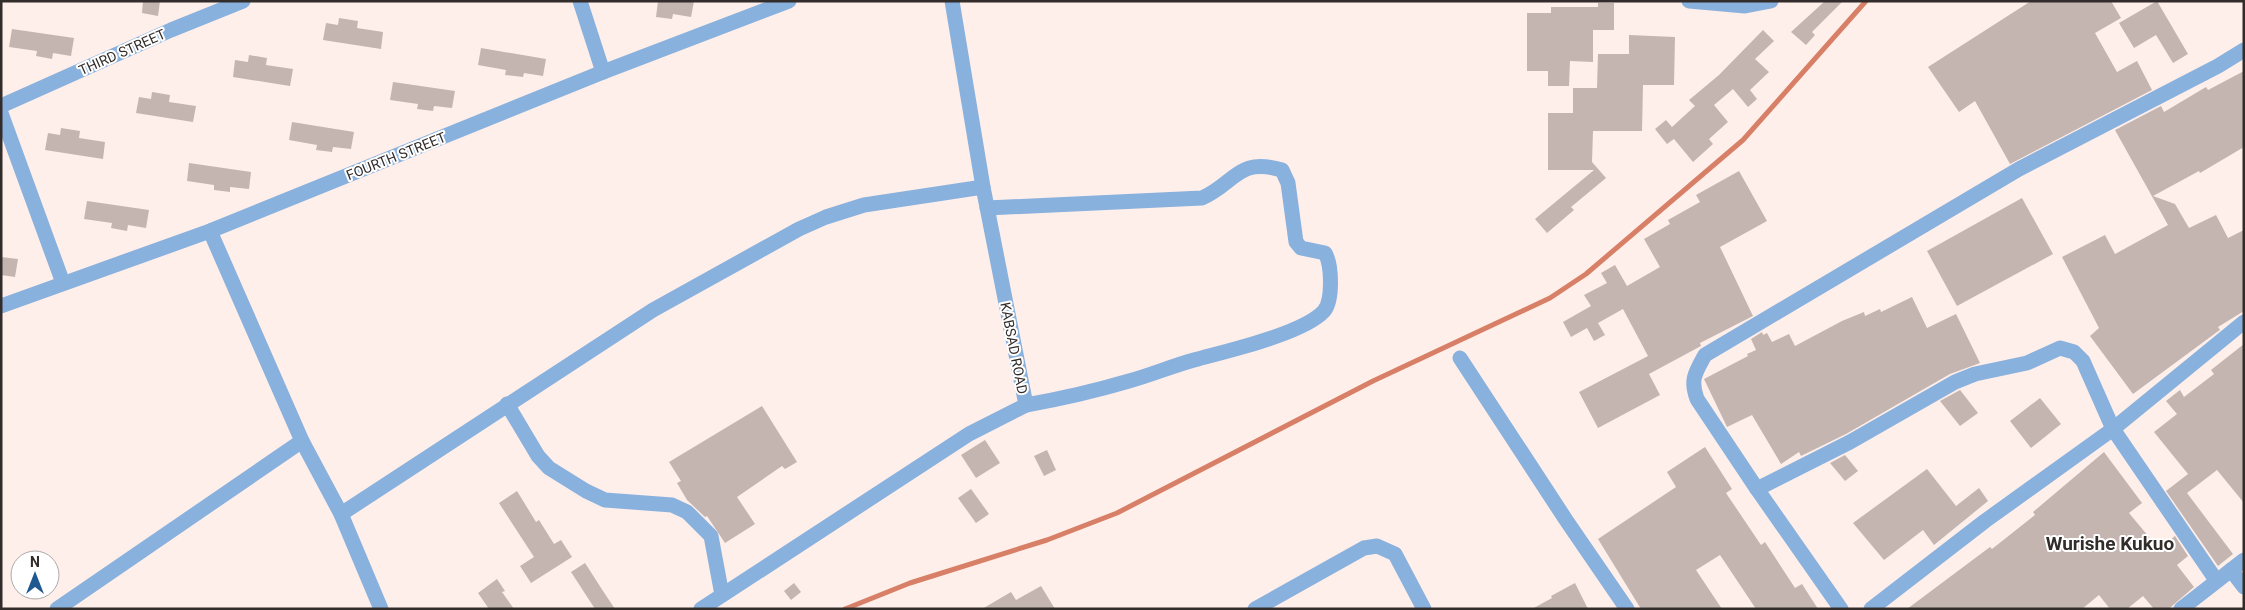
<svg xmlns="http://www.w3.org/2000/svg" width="2245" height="610" font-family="Roboto,sans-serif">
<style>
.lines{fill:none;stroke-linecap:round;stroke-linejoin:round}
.stream{stroke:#d88067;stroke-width:5}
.building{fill:#c4b5b0}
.street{stroke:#89b1de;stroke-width:15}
.labels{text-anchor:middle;stroke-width:4;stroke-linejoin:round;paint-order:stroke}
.street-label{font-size:14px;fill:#322c2a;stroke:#fff}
.district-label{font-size:19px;font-weight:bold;fill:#322c2a;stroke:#fff}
</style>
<rect width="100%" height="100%" fill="#ffefea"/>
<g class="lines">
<!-- stream -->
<path class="stream" d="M845,609l65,-26 137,-43 70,-27 256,-132 177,-83 36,-24 157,-134 123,-139"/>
</g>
<!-- building -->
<g class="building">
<path d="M143,1h17l-2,15 -16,-3z"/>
<path d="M658,1h36l-3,16 -18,-3 -1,5 -16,-2z"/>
<path d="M1825,1h18l-31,31 3,3 -9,10 -15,-13z"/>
<path d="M2031,1h80l10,17 -26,15 22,39 20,-11 15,29 -142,74 -35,-63 -16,11 -31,-45z"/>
<path d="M2157,1l31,53 -15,9 -17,-28 -22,13 -15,-25z"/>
<path d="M1598,3h16v27h-21v32l-23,-1 -1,25h-21v-15h-21v-58h24v-6h47z"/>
<path d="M339,18l19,3 -1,7 26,4 -2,17 -58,-9 3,-17 12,2z"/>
<path d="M12,29l62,9 -3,18 -18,-3 -1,6 -16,-3 1,-5 -28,-4z"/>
<path d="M1763,30l11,11 -19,18 14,13 -19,18 7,9 -9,8 -15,-18 -19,16 14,17 -19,17 4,5 -20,18 -19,-23 -7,5 -12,-15 11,-9 6,7 23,-21 -6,-6 30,-25z"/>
<path d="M1629,35l46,2 -1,48h-31l-1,46h-49l-1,31 14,16 -35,29 3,3 -27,23 -12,-14 59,-49h-46v-57h25v-25h24l1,-34h31z"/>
<path d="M481,48l65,11 -3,17 -19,-3 -1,4 -18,-2 1,-5 -28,-5z"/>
<path d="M249,55l18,3 -1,7 27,4 -3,17 -57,-9 2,-17 13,2z"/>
<path d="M2244,71v76l-44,26 -1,-2 -46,25 22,8 14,24 27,-13 12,23 16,-8v81l-26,16 2,3 -3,2 -84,62 -43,-58 9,-8 -37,-71 43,-22 10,19 53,-29 -53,-95 46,-24 3,6 42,-25 2,3z"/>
<path d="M393,82l62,9 -3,17 -18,-2 -1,5 -16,-2 1,-5 -28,-4z"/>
<path d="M152,92l18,3 -1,7 27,4 -3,16 -57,-9 3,-16 12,2z"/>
<path d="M292,122l62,10 -3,17 -18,-2 -1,5 -16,-2 1,-5 -28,-5z"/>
<path d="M61,128l19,3 -1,7 26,4 -2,17 -58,-9 3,-17 12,2z"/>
<path d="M189,163l62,9 -2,17 -19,-2v5l-16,-2v-5l-27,-4z"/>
<path d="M1739,171l28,50 -47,26 33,69 -53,27 1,3 -52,28 11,21 -62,33 -19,-36 69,-36 -25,-47 -25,14 7,12 -11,6 -7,-13 -16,9 -8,-15 28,-16 -7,-11 23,-12 -6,-10 14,-8 12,21 33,-19 -16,-28 26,-15 -2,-4 32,-18 -4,-7z"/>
<path d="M2022,198l31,56 -96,52 -30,-55z"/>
<path d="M87,201l62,9 -3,18 -18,-3 -1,6 -16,-3 1,-5 -28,-4z"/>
<path d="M1,257l17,2 -3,18 -14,-2z"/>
<path d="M1912,297l15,31 29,-14 24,49 -30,11 -104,60 -45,22 -2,-4 -18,12 -29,-49 -25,12 -23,-48 44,-23 -1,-2 9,-4 -5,-11 11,-7 1,3 4,-2 5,9 17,-8 6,12 47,-25 22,-9 1,4 15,-7 1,3z"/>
<path d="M2244,344v159l-27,-33 -30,23 46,61 -15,12 -52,-75 22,-17 -34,-42 23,-18 -11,-13 14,-11 4,7 30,-23 -3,-4z"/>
<path d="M1960,390l18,23 -18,13 -20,-25z"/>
<path d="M2040,398l21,26 -30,24 -21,-27z"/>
<path d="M762,406l35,56 -12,7 -3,-3 -45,31 18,27 -30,19 -18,-27 -2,1 -18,-17 -10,-17 4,-2 -12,-19z"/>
<path d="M985,440l15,23 -24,15 -15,-23z"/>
<path d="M1705,447l27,42 -6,4 35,52 4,-3 30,46 7,-4 16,25h-62l-36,-54 -24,15 26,39h-81l-43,-70 78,-52 -9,-15z"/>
<path d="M1047,450l9,20 -12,6 -10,-20z"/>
<path d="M2104,452l38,51 -13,10 30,36 16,-13 13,20 -11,9 17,22 -22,19 -3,3h-15l-11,-13 -16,13h-17l-11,-14 -17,14h-175l83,-62 2,2 43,-34 -2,-3z"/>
<path d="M1845,455l13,16 -13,10 -15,-18z"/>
<path d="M1927,469l29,37 23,-18 9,13 -54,44 -11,-15 -39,30 -31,-37z"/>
<path d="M971,489l18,25 -13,9 -18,-25z"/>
<path d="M517,491l19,31 3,-2 15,24 7,-4 11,17 -41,26 -11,-17 14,-9 -35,-54z"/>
<path d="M585,563l18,28 12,18h-20l-24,-37z"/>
<path d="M497,579l8,12 -3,1 12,17h-25l-11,-16z"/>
<path d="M794,583l7,9 -10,8 -7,-9z"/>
<path d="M1575,583l13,26h-56l20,-11 -1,-2z"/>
<path d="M1041,586l14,23h-73l29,-17 5,8z"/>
</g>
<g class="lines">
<!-- street -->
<g class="street">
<path d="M580,1l23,71"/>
<path d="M1689,1l56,5 26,-5"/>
<path d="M1,106l170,-76 72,-29"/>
<path d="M1,113l62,170"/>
<path d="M987,208l215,-10c34,-15 35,-41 80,-28l6,13 8,59 5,6 24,5c7,12 8,47 -1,58 -21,23 -98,40 -130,49 -22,6 -43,15 -65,21 -34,10 -69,18 -103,24"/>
<path d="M210,231l92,210 39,73 40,95"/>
<path d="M1,306l209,-75 393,-159 186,-71"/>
<path d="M1460,358l106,162 61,89"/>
<path d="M507,404l31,52 11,12 37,23 19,9 67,5 15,7 24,24 11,59"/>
<path d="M1757,489l93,-47 105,-60 20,-8 52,-11 33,-15 14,4 9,9 30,68 103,151"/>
<path d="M341,514l312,-204 146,-81 27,-12 38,-12 119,-18"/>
<path d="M2231,570l13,17"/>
<path d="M57,609l245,-168"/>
<path d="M701,609l268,-175 57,-29 -43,-218 -31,-186"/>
<path d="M1255,609l109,-61 13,-2 18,8 29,55"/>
<path d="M1841,609l-84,-120 -60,-90c-7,-19 -2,-26 8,-44l314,-186 199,-103 26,-16"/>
<path d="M1871,609l114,-88 128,-92 131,-107"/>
<path d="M2181,609l63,-49"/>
</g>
</g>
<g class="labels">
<!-- street labels -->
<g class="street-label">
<text transform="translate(122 52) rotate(-24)" y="5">THIRD STREET</text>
<text transform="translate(396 156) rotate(-22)" y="5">FOURTH STREET</text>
<text transform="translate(1014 348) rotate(79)" y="5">KABSAD ROAD</text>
</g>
<!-- district labels -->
<g class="district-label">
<text x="2110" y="550">Wurishe Kukuo</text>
</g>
</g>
<!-- border -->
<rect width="2245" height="610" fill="none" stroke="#322c2a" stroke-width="5"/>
<!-- north arrow -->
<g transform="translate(35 575)"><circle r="24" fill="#ffffff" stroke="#adabaa"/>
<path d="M0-4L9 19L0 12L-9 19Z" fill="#205890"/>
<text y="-8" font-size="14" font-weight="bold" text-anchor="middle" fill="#322c2a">N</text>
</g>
</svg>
